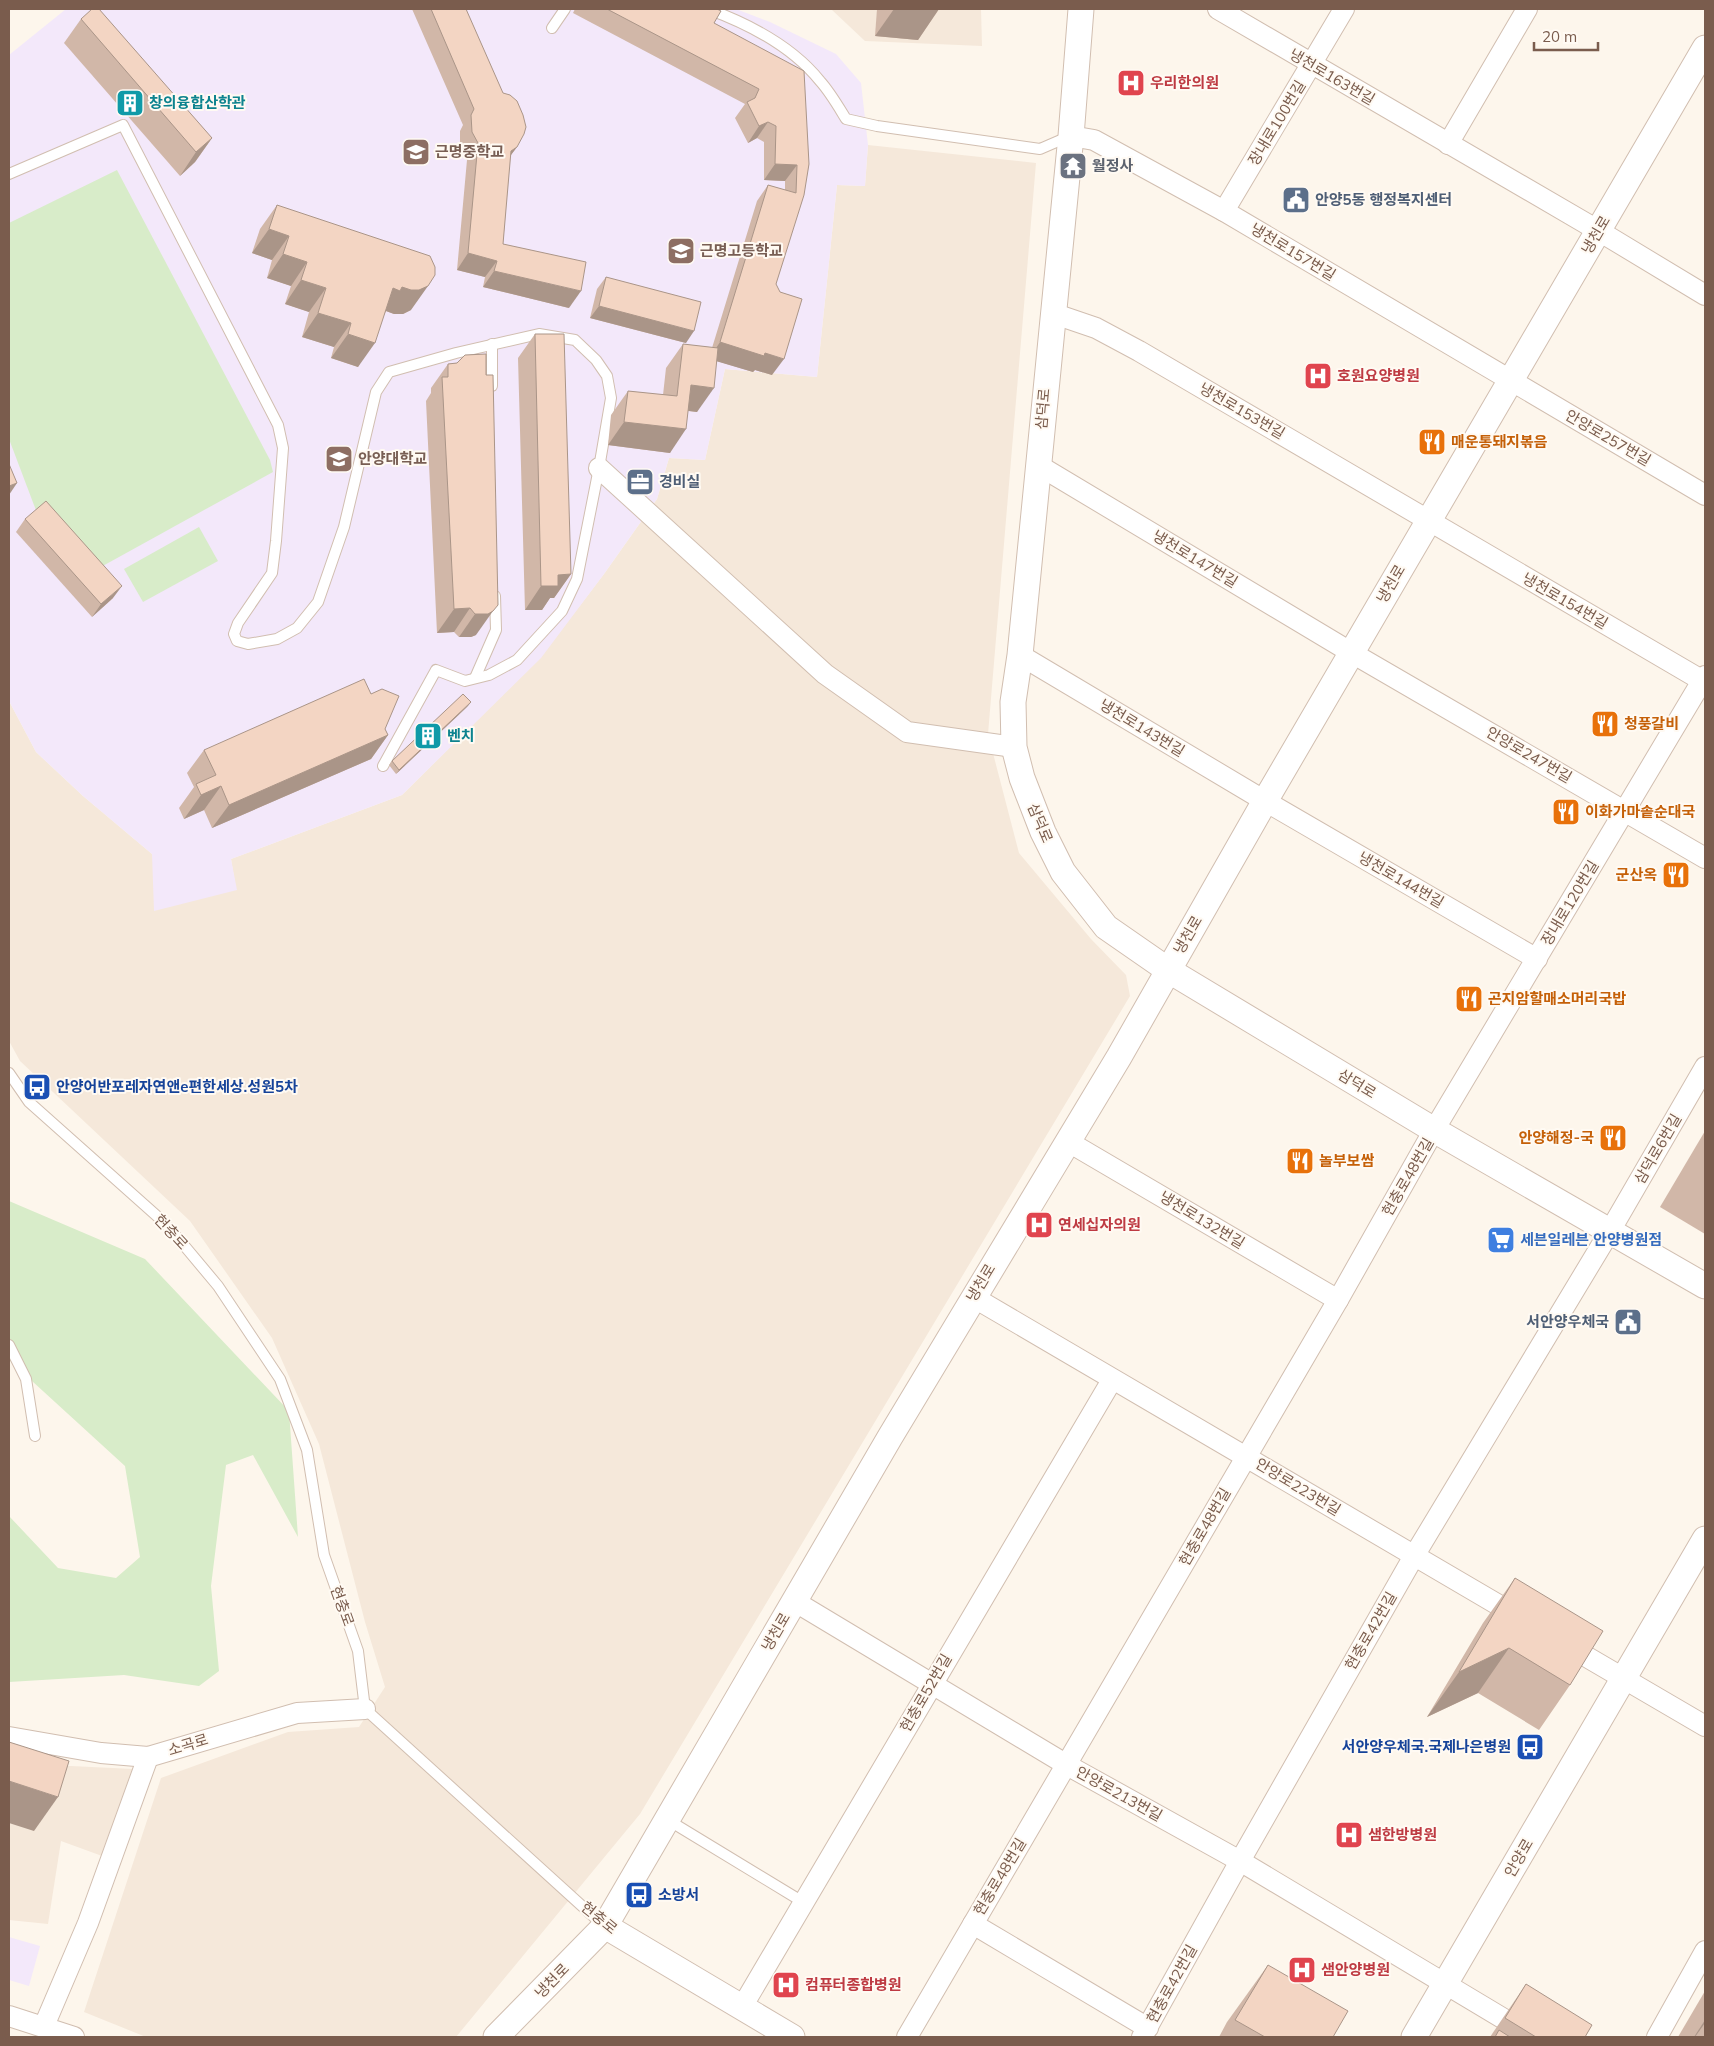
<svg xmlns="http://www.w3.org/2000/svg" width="1714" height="2046" font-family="Mulish,'Noto Sans KR',sans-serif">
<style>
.residential{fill:#f5e8da}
.education{fill:#f3e8fa}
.green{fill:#d8ecc9}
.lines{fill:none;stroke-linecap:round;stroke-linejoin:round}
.service-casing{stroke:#d1beb0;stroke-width:12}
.minor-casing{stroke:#d1beb0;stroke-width:22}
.tertiary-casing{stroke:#d1beb0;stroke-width:27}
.service{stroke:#fff;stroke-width:10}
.minor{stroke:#fff;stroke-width:20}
.tertiary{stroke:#fff;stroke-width:25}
.wall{fill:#d1b7a8}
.shaded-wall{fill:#aa9588}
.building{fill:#f3d5c3;stroke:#aa9588}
.labels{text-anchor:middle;stroke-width:4;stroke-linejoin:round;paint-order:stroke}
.street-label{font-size:15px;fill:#7a5c4d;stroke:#fffaf3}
.health-label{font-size:15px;font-weight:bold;fill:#be3a42;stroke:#fffaf3;text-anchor:start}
.culture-label{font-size:15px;font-weight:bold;fill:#0d838f;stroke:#fffaf3;text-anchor:start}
.education-label{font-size:15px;font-weight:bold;fill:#785e54;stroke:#fffaf3;text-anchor:start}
.worship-label{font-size:15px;font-weight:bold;fill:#5b616d;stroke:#fffaf3;text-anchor:start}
.service-label{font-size:15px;font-weight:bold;fill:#4e5e75;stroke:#fffaf3;text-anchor:start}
.food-label{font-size:15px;font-weight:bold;fill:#c56008;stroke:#fffaf3;text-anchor:start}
.transit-label{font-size:15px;font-weight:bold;fill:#164399;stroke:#fffaf3;text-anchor:start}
.shop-label{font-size:15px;font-weight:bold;fill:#366cbe;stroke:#fffaf3;text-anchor:start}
</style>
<rect width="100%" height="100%" fill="#fdf6ec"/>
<!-- residential -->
<g class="residential">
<path d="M831,9h150l1,37 -117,-5z"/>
<path d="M868,145l168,18 -48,571 31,119 72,86 35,36 4,21 -490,818 -184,223h-310l-62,-25 77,-234 127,-46 71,-5 26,-40 -20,-65 -46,-178 -47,-106 -82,-117 -170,-160 -11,-20v-340l27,51 47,44 69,58 84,36 -5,-31 171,-64 138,-137 64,-84 53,-75 12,-41 36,2 20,-91 92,8 20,-192 28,1z"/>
<path d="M9,1763l124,6 -31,87 -41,-15 -13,83 -39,-4z"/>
</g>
<!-- education -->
<g class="education">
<path d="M66,9h670l34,13 66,32 25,29 7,62 -3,41 -28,-1 -20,192 -92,-8 -20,91 -36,-2 -12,41 -53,75 -63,84 -139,137 -171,64 6,31 -83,21 -2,-57 -69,-58 -47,-44 -27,-51v-646z"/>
<path d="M9,1937l31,9 -11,40 -20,-6z"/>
</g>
<!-- green -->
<g class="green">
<path d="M117,170l153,290 3,12 -183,101 -53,-60 -28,-74v-216z"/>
<path d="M199,527l19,34 -75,41 -19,-33z"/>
<path d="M9,1201l136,58 144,152 9,126 -45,-82 -27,10 -15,121 8,85 -20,15 -75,-11 -115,7v-166l49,52 58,10 24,-21 -15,-91 -116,-106z"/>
</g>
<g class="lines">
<defs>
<g id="service">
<path d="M708,9c41,15 84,37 112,72 10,11 18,25 26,38l31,7 163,23 30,-13"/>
<path d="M552,28l13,-19"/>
<path d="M9,174l114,-49 155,300 5,23 -7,93 -4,32 -34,50 -4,11 3,7 11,3 29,-5 20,-11 21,-26 26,-75 32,-135 13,-20 67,-19 83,-19 36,6 21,20 11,16 4,22 -12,70 -22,111 -15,32 -45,49 -28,15 -24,6 -29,-11 -53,96"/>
<path d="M492,344v42"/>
<path d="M475,678l21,-48 -1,-34"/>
<path d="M9,1073l20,29 138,123 51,61 62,93 27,71 17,105 34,96 7,58 239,217"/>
<path d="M9,1345l17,34 9,57"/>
<path d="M668,1820l135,82"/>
</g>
<g id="minor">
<path d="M1218,9l381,222 106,64"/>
<path d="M1071,136l23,4 130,71 481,284"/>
<path d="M1448,144l79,-135"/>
<path d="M1224,211l120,-202"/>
<path d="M1052,313l44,15 43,23 564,330"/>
<path d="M1038,465l314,188 353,205"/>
<path d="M599,468l226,206 82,58 107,15"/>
<path d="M1020,655l245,146 272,158"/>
<path d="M1067,1141l271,159"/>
<path d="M973,1297l546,320"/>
<path d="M794,1601l273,164 173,96 294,176"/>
<path d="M1563,1643l142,83"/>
<path d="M9,1737l92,16 47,4 149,-44 68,-4"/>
<path d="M973,1924l175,104"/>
<path d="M742,2007l370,-627"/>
<path d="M9,2016l65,21"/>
<path d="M44,2026l44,-103 60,-166"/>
<path d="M907,2037l431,-737 96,-170 271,-454"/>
<path d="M1142,2037l98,-176 174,-305 196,-325 95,-164"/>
<path d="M1657,2037l48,-86"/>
</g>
<g id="tertiary">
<path d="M1081,9l-10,127 -51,519 -7,47 1,45 8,31 21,54 20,40 43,55 62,43 266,160 271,156"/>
<path d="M605,1926l187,111"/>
<path d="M496,2037l109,-111 285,-489 229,-380 146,-256 440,-753"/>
<path d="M1414,2037l291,-498"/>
</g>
</defs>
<!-- service casing -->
<use href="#service" class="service-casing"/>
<!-- minor casing -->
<use href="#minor" class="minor-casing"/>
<!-- tertiary casing -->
<use href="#tertiary" class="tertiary-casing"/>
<!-- service -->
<use href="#service" class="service"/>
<!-- minor -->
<use href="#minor" class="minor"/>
<!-- tertiary -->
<use href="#tertiary" class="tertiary"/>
</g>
<!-- wall -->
<g class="wall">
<path d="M412,9h54l51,138 -7,9 -7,88 66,64 -86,-21 2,-10 -28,-7 10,-110 -7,-12v-17l3,-6z"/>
<path d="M575,9h142l-3,14 95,141 -33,120 -4,91 -17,-5 -2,2 -36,-11 -20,51 -9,-1 -18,42 -62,-8 3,-30 17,-24 35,4 3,-27 17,-24 29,4 45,-147 11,-16 17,5v-9l-21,-1v-38l-7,-4 -9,5 -13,-25 10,-14 -172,-91z"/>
<path d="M877,9h62l-21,31 -43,-4z"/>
<path d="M81,19l131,119 -17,24 -15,14 -116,-133z"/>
<path d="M277,205l134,105 -8,4h-9l-8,-3 -28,56 -27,-9 3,-11 -32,-10 7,-25 -24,-8 6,-18 -24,-8 5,-18 -20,-7 8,-24z"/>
<path d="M606,277l80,66 -96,-25 7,-29z"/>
<path d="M535,334l36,240 -17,24h-4l-8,12h-17l-7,-252z"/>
<path d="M465,355l11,280 -5,2h-12l-5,-5 -17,1 -11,-232 5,-8v-5l17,-24 9,-1z"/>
<path d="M25,519l88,79 -21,19 -76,-85z"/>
<path d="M468,706l-72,68 -7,-9 3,-4z"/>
<path d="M385,729l3,6 -17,24 -159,69 -8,-18 -20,9 -5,-11 15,-21 -7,-14 17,-23z"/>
<path d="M1705,1131v103l-45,-27z"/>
<path d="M1515,1578l55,107 -31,45 -61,-37 -51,24 56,-94z"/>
<path d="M1268,1965l65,72h-114l8,-15z"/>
<path d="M1526,1984l59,53h-95z"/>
<path d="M1705,1991v46h-27z"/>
</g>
<!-- shaded-wall -->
<g class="shaded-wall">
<path d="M894,9h45l-21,31 -43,-4z"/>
<path d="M768,122l-11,16 -9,5 11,-17z"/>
<path d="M212,138l-17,24 -15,14 16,-24z"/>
<path d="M517,147l-12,16 6,-12z"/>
<path d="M775,164l22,1 -12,16 -21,-1z"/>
<path d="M269,229l20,7 -17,24 -20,-7z"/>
<path d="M468,253l29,8 -12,16 -28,-7z"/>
<path d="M283,254l24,8 -16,24 -24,-8z"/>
<path d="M494,271l87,20 -12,17 -86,-21z"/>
<path d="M301,280l25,8 -17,24 -24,-8z"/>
<path d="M428,286l-17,24 -8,4h-9l-8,-3 -3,4 10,-27 9,-1z"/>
<path d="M599,306l95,25 -8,12 -96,-25z"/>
<path d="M318,313l33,10 -17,24 -32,-10z"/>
<path d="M348,334l27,9 -17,24 -27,-9z"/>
<path d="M720,342l45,11 19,6 -12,16 -17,-5 -2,2 -44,-13z"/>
<path d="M691,385l23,3 -17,24 -22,-3z"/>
<path d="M624,422l62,7 -16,24 -62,-8z"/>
<path d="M17,483l-8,12v-9z"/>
<path d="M571,574l-17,24h-4l-8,12h-17l16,-24 17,-11z"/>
<path d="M122,586l-9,12 -21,19 9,-13z"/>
<path d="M470,608l-16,24 -17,1 17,-24z"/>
<path d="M493,611l-17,24 -5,2h-12l16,-23z"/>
<path d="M471,702l-3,4 -72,68 3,-4z"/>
<path d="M388,735l-17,24 -159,69 17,-23z"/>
<path d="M221,786l-17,24 -20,9 17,-24z"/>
<path d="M1509,1648l-31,45 -51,24 32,-45z"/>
<path d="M9,1781l49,16 -24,34 -25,-8z"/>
<path d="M1705,2020v3l-10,14h-1z"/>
</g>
<!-- building -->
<g class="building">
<path d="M92,9h7l113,129 -16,14 -115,-133z"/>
<path d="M431,9h35l37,84 7,2 7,6 6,14 3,12 -2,7 -7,13 -6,4 -8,93 83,18 -5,29 -87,-20 3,-10 -29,-8 10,-110 -6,-11 -1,-17 3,-6z"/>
<path d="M607,9h110l4,2 -7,12 90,48 5,93 -5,31 -28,89 4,8 22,7 -18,60 -19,-6 -1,3 -44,-14 48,-157 28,8 1,-28 -22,-1 1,-38 -8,-4 -9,4 -12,-24 8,-4 4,-9z"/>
<path d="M277,205l153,51 5,11v8l-7,11 -9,4h-8l-9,-3 -2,4 -7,-3 -18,55 -27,-9 3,-11 -33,-10 8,-25 -25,-8 6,-18 -24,-8 6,-18 -20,-7z"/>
<path d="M606,277l95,25 -7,29 -95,-25z"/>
<path d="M535,334h29l7,240 -13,1v11h-17z"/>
<path d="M683,344l35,4 -4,40 -23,-3 -5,44 -62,-7 4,-31 49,5z"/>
<path d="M486,354v21h7l5,230 -5,6 -5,3h-13l-5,-6 -16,1 -12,-232h6v-13l9,-1 8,-8z"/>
<path d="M9,464l8,19 -8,3z"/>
<path d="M46,501l76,85 -21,18 -76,-85z"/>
<path d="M364,679l7,15 11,-5 17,7 -14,33 3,6 -159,70 -8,-19 -20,9 -5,-11 20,-9 -12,-25z"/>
<path d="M463,694l8,8 -72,68 -7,-9z"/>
<path d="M1515,1578l88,53 -33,54 -61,-37 -50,24z"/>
<path d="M9,1742l60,19 -11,36 -49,-16z"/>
<path d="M1268,1965l80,46 -15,26h-68l-30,-17z"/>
<path d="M1526,1984l66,41 -7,12h-49l-31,-19z"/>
<path d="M1499,2030l11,7h-15z"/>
</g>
<!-- icons -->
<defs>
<symbol id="hospital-square" viewBox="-11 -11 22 22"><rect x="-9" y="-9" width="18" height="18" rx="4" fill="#e0444e" stroke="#fffaf3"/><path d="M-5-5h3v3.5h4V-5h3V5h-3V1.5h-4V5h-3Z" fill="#fff"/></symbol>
<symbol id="building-square" viewBox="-11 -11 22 22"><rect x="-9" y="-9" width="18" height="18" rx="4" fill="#0f9aa8" stroke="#fffaf3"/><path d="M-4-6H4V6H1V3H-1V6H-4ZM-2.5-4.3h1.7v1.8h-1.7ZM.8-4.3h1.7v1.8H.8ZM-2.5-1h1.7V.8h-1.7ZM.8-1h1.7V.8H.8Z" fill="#fff"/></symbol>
<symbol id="school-square" viewBox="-11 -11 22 22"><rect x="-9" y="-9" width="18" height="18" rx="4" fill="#8d6e63" stroke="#fffaf3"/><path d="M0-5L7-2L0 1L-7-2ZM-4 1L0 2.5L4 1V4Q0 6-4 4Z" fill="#fff"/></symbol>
<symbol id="temple-square" viewBox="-11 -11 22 22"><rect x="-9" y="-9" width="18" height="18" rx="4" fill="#6b7280" stroke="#fffaf3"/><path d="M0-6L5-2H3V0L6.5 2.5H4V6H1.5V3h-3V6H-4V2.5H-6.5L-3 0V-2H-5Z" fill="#fff"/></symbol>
<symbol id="civic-square" viewBox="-11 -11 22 22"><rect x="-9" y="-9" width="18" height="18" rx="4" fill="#5c6f8a" stroke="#fffaf3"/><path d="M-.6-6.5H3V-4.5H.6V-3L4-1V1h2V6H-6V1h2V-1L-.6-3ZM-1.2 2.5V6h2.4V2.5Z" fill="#fff"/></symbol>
<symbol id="restaurant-square" viewBox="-11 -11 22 22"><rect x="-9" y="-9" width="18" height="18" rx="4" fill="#e8710a" stroke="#fffaf3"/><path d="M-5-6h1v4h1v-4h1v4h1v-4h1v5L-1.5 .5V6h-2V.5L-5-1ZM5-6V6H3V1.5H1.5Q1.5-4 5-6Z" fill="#fff"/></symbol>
<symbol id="university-square" viewBox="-11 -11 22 22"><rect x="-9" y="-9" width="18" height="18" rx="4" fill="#8d6e63" stroke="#fffaf3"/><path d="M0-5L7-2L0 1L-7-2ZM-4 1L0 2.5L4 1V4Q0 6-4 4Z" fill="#fff"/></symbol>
<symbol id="office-square" viewBox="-11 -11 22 22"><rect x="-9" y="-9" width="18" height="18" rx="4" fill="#5c6f8a" stroke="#fffaf3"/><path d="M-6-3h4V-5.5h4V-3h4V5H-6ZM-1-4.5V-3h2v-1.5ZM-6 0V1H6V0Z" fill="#fff"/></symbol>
<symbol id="bus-square" viewBox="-11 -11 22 22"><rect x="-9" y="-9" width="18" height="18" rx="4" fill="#1a4fb4" stroke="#fffaf3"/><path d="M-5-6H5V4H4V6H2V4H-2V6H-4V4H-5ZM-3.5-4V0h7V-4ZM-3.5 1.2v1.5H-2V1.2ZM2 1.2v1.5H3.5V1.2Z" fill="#fff"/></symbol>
<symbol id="supermarket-square" viewBox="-11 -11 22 22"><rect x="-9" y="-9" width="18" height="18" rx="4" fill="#3f7fe0" stroke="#fffaf3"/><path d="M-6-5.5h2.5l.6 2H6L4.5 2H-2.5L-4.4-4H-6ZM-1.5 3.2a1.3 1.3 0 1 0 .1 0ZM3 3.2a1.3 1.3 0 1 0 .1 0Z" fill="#fff"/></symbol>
</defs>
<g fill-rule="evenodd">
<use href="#hospital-square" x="1115" y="67" width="32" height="32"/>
<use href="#building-square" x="114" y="87" width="32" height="32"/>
<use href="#school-square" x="400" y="136" width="32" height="32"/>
<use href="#temple-square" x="1057" y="150" width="32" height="32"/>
<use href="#civic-square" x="1280" y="184" width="32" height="32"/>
<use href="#school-square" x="665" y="235" width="32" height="32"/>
<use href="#hospital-square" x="1302" y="360" width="32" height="32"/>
<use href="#restaurant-square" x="1416" y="426" width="32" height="32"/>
<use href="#university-square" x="323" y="443" width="32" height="32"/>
<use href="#office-square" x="624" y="466" width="32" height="32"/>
<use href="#restaurant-square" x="1589" y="708" width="32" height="32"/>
<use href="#building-square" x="412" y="720" width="32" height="32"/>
<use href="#restaurant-square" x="1550" y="796" width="32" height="32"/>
<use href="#restaurant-square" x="1660" y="859" width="32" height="32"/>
<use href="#restaurant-square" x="1453" y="983" width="32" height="32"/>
<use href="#bus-square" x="21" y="1071" width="32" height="32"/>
<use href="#restaurant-square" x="1597" y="1122" width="32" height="32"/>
<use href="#restaurant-square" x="1284" y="1145" width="32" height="32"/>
<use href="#hospital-square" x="1023" y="1209" width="32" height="32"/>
<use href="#supermarket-square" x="1485" y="1224" width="32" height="32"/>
<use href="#civic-square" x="1612" y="1306" width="32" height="32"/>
<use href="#bus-square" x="1514" y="1731" width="32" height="32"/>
<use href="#hospital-square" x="1333" y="1819" width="32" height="32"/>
<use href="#bus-square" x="623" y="1879" width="32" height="32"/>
<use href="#hospital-square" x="1286" y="1954" width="32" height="32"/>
<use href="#hospital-square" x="770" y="1969" width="32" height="32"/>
</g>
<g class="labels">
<!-- street labels -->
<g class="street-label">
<text transform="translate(1332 77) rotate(30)" y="5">냉천로163번길</text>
<text transform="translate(1277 123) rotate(-59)" y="5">장내로100번길</text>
<text transform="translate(1596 235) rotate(-60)" y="5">냉천로</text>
<text transform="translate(1293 252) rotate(31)" y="5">냉천로157번길</text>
<text transform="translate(1043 409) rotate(-85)" y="5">삼덕로</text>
<text transform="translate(1242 411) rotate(30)" y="5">냉천로153번길</text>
<text transform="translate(1608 438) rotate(30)" y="5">안양로257번길</text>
<text transform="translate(1195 559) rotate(31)" y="5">냉천로147번길</text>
<text transform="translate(1391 584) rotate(-60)" y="5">냉천로</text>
<text transform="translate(1565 601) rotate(30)" y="5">냉천로154번길</text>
<text transform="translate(1142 728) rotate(31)" y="5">냉천로143번길</text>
<text transform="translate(1529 755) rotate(30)" y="5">안양로247번길</text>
<text transform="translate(1040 823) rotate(67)" y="5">삼덕로</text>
<text transform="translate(1401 880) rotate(30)" y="5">냉천로144번길</text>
<text transform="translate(1570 903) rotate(-59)" y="5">장내로120번길</text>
<text transform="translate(1188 935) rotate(-60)" y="5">냉천로</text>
<text transform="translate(1357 1084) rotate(31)" y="5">삼덕로</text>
<text transform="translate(1658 1149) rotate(-60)" y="5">삼덕로6번길</text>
<text transform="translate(1408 1177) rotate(-60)" y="5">현충로48번길</text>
<text transform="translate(1202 1220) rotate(31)" y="5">냉천로132번길</text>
<text transform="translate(171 1232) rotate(47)" y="5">현충로</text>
<text transform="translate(981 1283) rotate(-59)" y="5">냉천로</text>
<text transform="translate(1298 1487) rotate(31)" y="5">안양로223번길</text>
<text transform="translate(1205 1527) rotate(-60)" y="5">현충로48번길</text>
<text transform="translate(342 1606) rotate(70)" y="5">현충로</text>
<text transform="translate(1371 1631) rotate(-60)" y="5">현충로42번길</text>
<text transform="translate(776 1632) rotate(-60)" y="5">냉천로</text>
<text transform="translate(926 1693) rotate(-60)" y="5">현충로52번길</text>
<text transform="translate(188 1745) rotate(-17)" y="5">소곡로</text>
<text transform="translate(1119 1794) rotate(29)" y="5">안양로213번길</text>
<text transform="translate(1519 1858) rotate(-60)" y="5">안양로</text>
<text transform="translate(1000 1877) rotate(-59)" y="5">현충로48번길</text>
<text transform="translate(599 1918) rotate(39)" y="5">현충로</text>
<text transform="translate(552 1981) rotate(-46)" y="5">냉천로</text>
<text transform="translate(1172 1984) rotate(-61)" y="5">현충로42번길</text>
</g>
<!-- health labels -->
<g class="health-label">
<text x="1150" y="88">우리한의원</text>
<text x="1337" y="381">호원요양병원</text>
<text x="1058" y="1230">연세십자의원</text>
<text x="1368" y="1840">샘한방병원</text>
<text x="1321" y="1975">샘안양병원</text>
<text x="805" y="1990">컴퓨터종합병원</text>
</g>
<!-- culture labels -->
<g class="culture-label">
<text x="149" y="108">창의융합산학관</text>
<text x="447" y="741">벤치</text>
</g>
<!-- education labels -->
<g class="education-label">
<text x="435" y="157">근명중학교</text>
<text x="700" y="256">근명고등학교</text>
<text x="358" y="464">안양대학교</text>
</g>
<!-- worship labels -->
<g class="worship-label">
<text x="1092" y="171">월정사</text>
</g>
<!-- service labels -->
<g class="service-label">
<text x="1315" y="205">안양5동 행정복지센터</text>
<text x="659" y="487">경비실</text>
<text x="1609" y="1327" text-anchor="end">서안양우체국</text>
</g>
<!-- food labels -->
<g class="food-label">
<text x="1451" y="447">매운통돼지볶음</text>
<text x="1624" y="729">청풍갈비</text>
<text x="1585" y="817">이화가마솥순대국</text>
<text x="1657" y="880" text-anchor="end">군산옥</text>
<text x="1488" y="1004">곤지암할매소머리국밥</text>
<text x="1594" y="1143" text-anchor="end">안양해정-국</text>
<text x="1319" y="1166">놀부보쌈</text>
</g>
<!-- transit labels -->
<g class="transit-label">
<text x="56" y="1092">안양어반포레자연앤e편한세상.성원5차</text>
<text x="1511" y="1752" text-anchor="end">서안양우체국.국제나은병원</text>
<text x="658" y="1900">소방서</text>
</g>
<!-- shop labels -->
<g class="shop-label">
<text x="1520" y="1245">세븐일레븐 안양병원점</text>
</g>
</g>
<!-- border -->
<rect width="1714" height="2046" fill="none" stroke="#7a5c4d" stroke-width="20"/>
<!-- scale -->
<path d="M1534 42v8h64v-8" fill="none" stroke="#7a5c4d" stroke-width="2.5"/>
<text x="1542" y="42" font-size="15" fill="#7a5c4d" stroke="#fffaf3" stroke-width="4" paint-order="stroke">20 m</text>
</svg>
